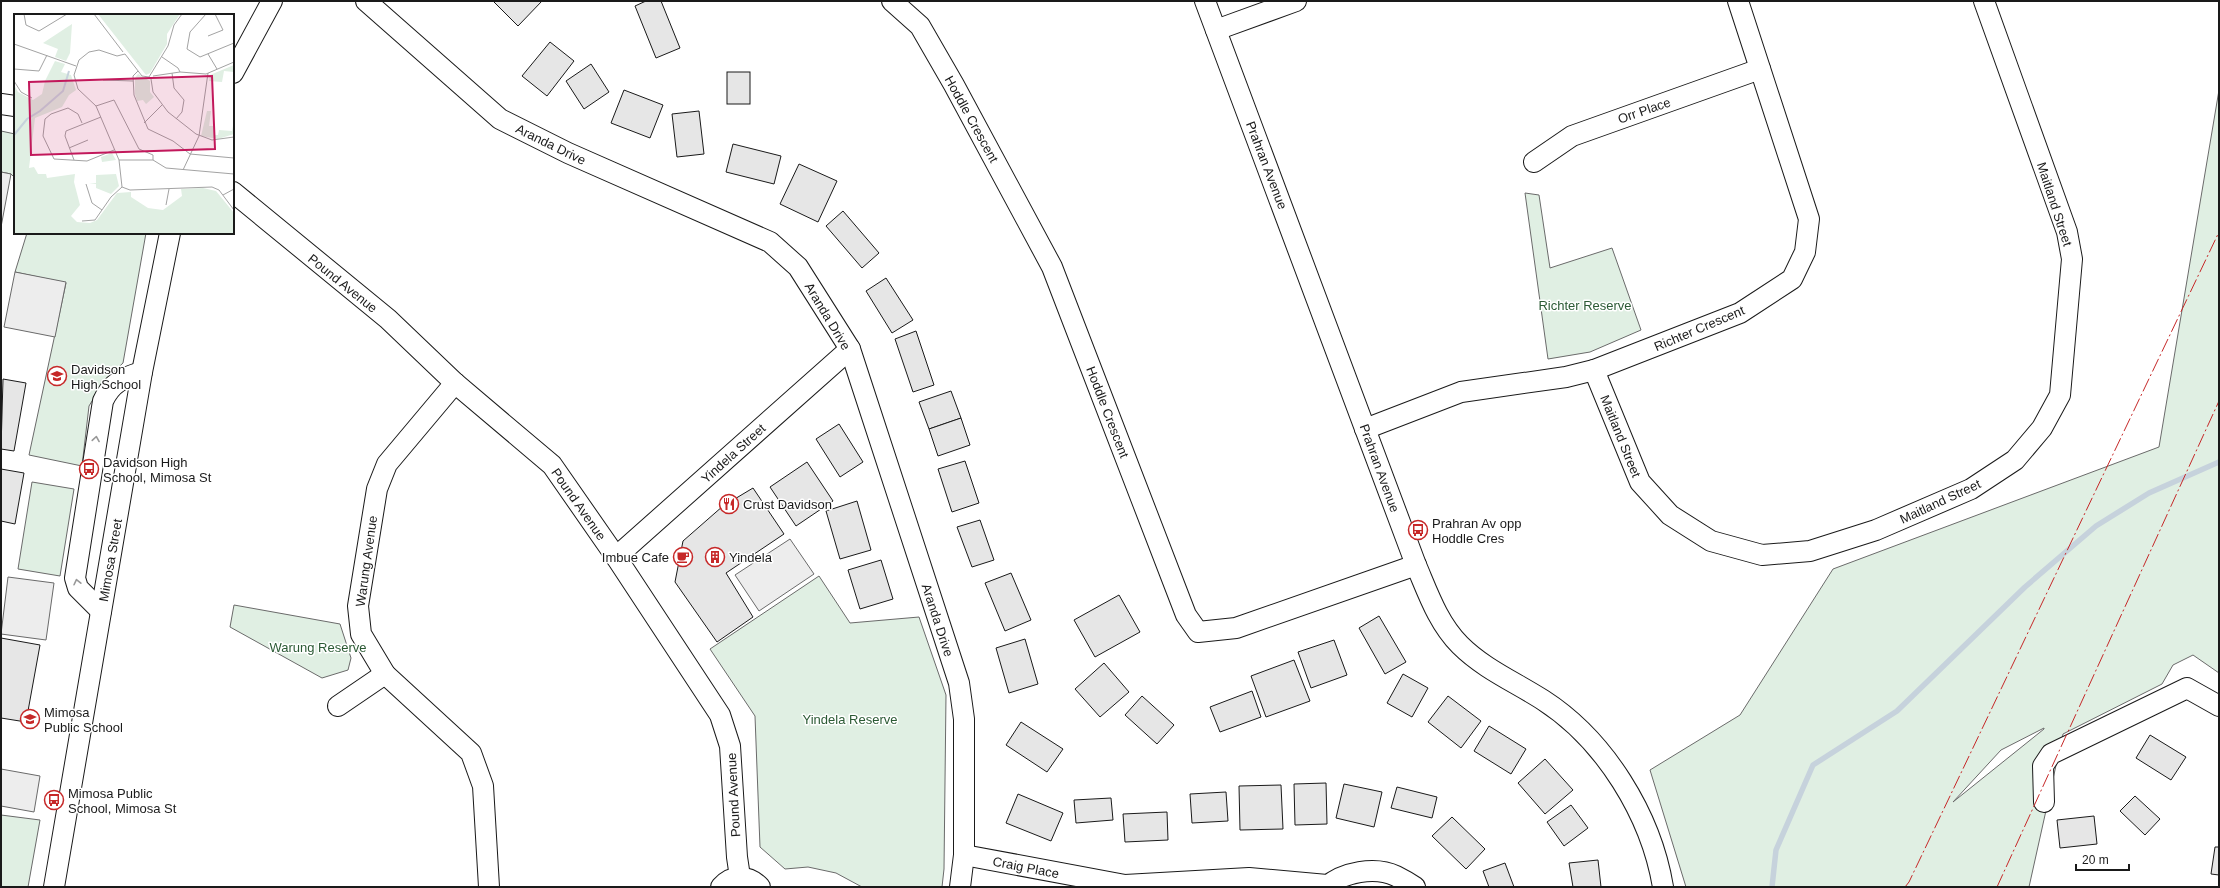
<svg xmlns="http://www.w3.org/2000/svg" width="2220" height="888" font-family="Arial,sans-serif">
<style>
.green{fill:#e0efe3;stroke:#6a6a6a;fill-rule:evenodd}
.parking{fill:#ededed;stroke:#6a6a6a}
.lines{fill:none;stroke-linecap:round;stroke-linejoin:round}
.stream{stroke:#c6d2dc;stroke-width:5.5}
.building{fill:#e6e6e6;stroke:#1a1a1a}
.minor-casing{stroke:#1a1a1a;stroke-width:22}
.minor{stroke:#fff;stroke-width:20}
.power{stroke:#c62828;stroke-width:1;stroke-dasharray:14 3 2 3;stroke-linecap:butt}
.oneway{stroke:#989898}
.labels{text-anchor:middle;stroke-width:3;stroke-linejoin:round;paint-order:stroke}
.street-label{font-size:13px;fill:#1a1a1a;stroke:#fff}
.park-label{font-size:13px;fill:#2b5a34;stroke:#fff}
.poi-label{font-size:13px;fill:#1a1a1a;stroke:#fff;text-anchor:start}
.inset-river{fill:none;stroke:#c6d2dc;stroke-width:2}
.inset-road{fill:none;stroke:#a3a3a3;stroke-width:1}
.view{fill:#c2185b;fill-opacity:0.15;stroke:#c2185b;stroke-width:2}
.inset-edge{fill:none;stroke:#1a1a1a;stroke-width:2}
</style>
<rect width="100%" height="100%" fill="#fff"/>
<!-- green -->
<g class="green">
<path d="M2219,90v583l-26,-18 -20,10 -11,19 -99,50 -34,153h-343l-36,-117 90,-55 93,-146 326,-122zM2044,728v1l-91,73 48,-52z"/>
<path d="M1,131l14,3v44l-4,-4 -10,-2z"/>
<path d="M1525,193l14,2 11,73 62,-20 29,82 -51,22 -42,7z"/>
<path d="M27,233h119l-23,130 -18,17 -16,26 -7,60 -53,-11 37,-172 -51,-11z"/>
<path d="M32,482l42,7 -14,87 -42,-7z"/>
<path d="M819,576l31,47 69,-6 27,78 -2,174 -2,18h-80l-26,-14 -28,-6 -23,2 -25,-22 -5,-131 -45,-67z"/>
<path d="M234,605l106,19 11,34 -3,12 -26,8 -92,-51z"/>
<path d="M1,815l39,5 -12,67h-27z"/>
</g>
<!-- parking -->
<g class="parking">
<path d="M1,172l10,2 -10,53z"/>
<path d="M15,272l51,10 -11,55 -51,-10z"/>
<path d="M790,539l24,35 -55,37 -24,-36z"/>
<path d="M8,577l46,6 -8,57 -45,-6z"/>
<path d="M1,769l39,7 -6,36 -33,-6z"/>
</g>
<g class="lines">
<!-- stream -->
<path class="stream" d="M1772,887l4,-37 37,-85 84,-54 128,-124 71,-61 53,-33 70,-31"/>
</g>
<!-- building -->
<g class="building">
<path d="M493,1h49l-24,25z"/>
<path d="M646,1h15l19,47 -24,10 -21,-52z"/>
<path d="M550,42l24,19 -27,35 -25,-20z"/>
<path d="M591,64l18,28 -25,17 -18,-28z"/>
<rect x="727" y="72" width="23" height="32"/>
<path d="M624,90l39,15 -13,33 -39,-15z"/>
<path d="M699,111l5,43 -27,3 -5,-43z"/>
<path d="M733,144l48,12 -7,28 -48,-12z"/>
<path d="M799,164l38,17 -19,41 -38,-18z"/>
<path d="M843,211l36,42 -17,15 -36,-42z"/>
<path d="M886,278l27,42 -21,13 -26,-42z"/>
<path d="M916,331l18,54 -21,7 -18,-53z"/>
<path d="M3,379l23,4 -12,68 -13,-2z"/>
<path d="M951,391l10,27 -32,11 -10,-27z"/>
<path d="M961,418l9,27 -32,11 -9,-27z"/>
<path d="M839,424l24,38 -23,15 -24,-38z"/>
<path d="M965,461l14,42 -27,9 -14,-43z"/>
<path d="M807,462l26,39 -37,25 -26,-39z"/>
<path d="M1,469l23,4 -9,51 -14,-3z"/>
<path d="M753,488l31,46 -58,39 27,44 -36,25 -42,-60 8,-41 40,-35z"/>
<path d="M857,501l14,49 -31,9 -14,-48z"/>
<path d="M980,520l14,40 -22,7 -15,-40z"/>
<path d="M881,560l12,39 -33,10 -12,-39z"/>
<path d="M1011,573l20,47 -26,11 -20,-48z"/>
<path d="M1119,595l21,37 -45,25 -21,-37z"/>
<path d="M1379,616l27,46 -21,12 -26,-46z"/>
<path d="M1,638l39,7 -14,77 -25,-4z"/>
<path d="M1025,639l13,45 -29,9 -13,-45z"/>
<path d="M1334,640l13,35 -36,13 -13,-36z"/>
<path d="M1294,660l16,41 -44,16 -15,-41z"/>
<path d="M1104,663l25,29 -29,25 -25,-28z"/>
<path d="M1403,674l25,14 -16,29 -25,-14z"/>
<path d="M1252,691l9,26 -41,15 -10,-25z"/>
<path d="M1142,696l32,29 -17,19 -32,-29z"/>
<path d="M1448,696l33,25 -20,27 -33,-26z"/>
<path d="M1021,722l42,27 -16,23 -41,-27z"/>
<path d="M1489,726l37,23 -15,25 -37,-23z"/>
<path d="M2150,735l36,22 -15,23 -35,-22z"/>
<path d="M1545,759l28,31 -28,24 -27,-31z"/>
<path d="M1326,783l1,41 -32,1 -1,-41z"/>
<path d="M1344,784l38,8 -8,35 -38,-9z"/>
<path d="M1281,785l2,44 -43,1 -1,-44z"/>
<path d="M1397,787l40,10 -5,21 -41,-10z"/>
<path d="M1226,792l2,29 -36,2 -2,-29z"/>
<path d="M1018,794l45,19 -12,28 -45,-18z"/>
<path d="M2135,796l25,23 -15,16 -25,-24z"/>
<path d="M1111,798l2,22 -37,3 -2,-23z"/>
<path d="M1571,805l17,23 -24,18 -17,-24z"/>
<path d="M1167,812l1,28 -43,2 -2,-28z"/>
<path d="M2094,816l3,28 -37,4 -3,-28z"/>
<path d="M1452,817l33,32 -19,20 -34,-33z"/>
<path d="M2215,847h4v28l-8,-1z"/>
<path d="M1598,860l3,27h-28l-4,-24z"/>
<path d="M1505,863l9,24h-25l-6,-16z"/>
</g>
<g class="lines">
<defs>
<g id="minor">
<path d="M366,1l134,118 68,34 202,89 28,25 52,82 109,334 5,36v136l-4,32"/>
<path d="M892,1l28,25 34,59 98,182 134,348 12,17 38,-4 180,-63"/>
<path d="M1205,1l211,564c12,28 22,58 44,80 24,24 55,37 83,55 62,40 108,115 120,187"/>
<path d="M1216,30l80,-29"/>
<path d="M233,73l39,-72"/>
<path d="M1,104l14,2"/>
<path d="M1534,162l38,-26 188,-67"/>
<path d="M233,192l155,127 67,64 97,82 64,92 104,158 10,31 7,111 3,20"/>
<path d="M1594,370l46,112 30,33 41,26 51,14 48,-4 66,-21 95,-41 44,-29 27,-32 18,-33 12,-136 -5,-27 -83,-231"/>
<path d="M455,383l-68,81 -10,25 -19,117 3,28 24,40 86,79 12,33 6,101"/>
<path d="M1365,429l96,-37 105,-15 28,-7 146,-57 52,-34 13,-27 4,-33 -71,-218"/>
<path d="M616,557l234,-208"/>
<path d="M101,611l-23,-23 -3,-10 28,-177c8,-18 21,-24 39,-29"/>
<path d="M338,706l47,-32"/>
<path d="M2044,802l-1,-36 8,-12 136,-66 32,18"/>
<path d="M964,855l161,30 124,-7 78,7"/>
<path d="M54,887l88,-515 28,-139"/>
<path d="M721,887c12,-13 28,-12 39,0"/>
<path d="M1326,887c17,-15 49,-21 70,-11 6,3 13,7 19,11"/>
</g>
</defs>
<!-- minor casing -->
<use href="#minor" class="minor-casing"/>
<!-- minor -->
<use href="#minor" class="minor"/>
<!-- power -->
<g class="power">
<path d="M1905,887l4,-5 310,-650"/>
<path d="M1997,887l222,-486"/>
</g>
</g>
<!-- one-way arrows -->
<defs><path id="oneway-chevron" d="M-2-3.5L2.5 0L-2 3.5" fill="none" stroke-width="1.6" stroke-linecap="round" stroke-linejoin="round"/></defs>
<g class="oneway">
<use href="#oneway-chevron" transform="translate(96 439) rotate(-81)"/>
<use href="#oneway-chevron" transform="translate(77 582) rotate(-103)"/>
</g>
<!-- icons -->
<defs>
<symbol id="school-ring" viewBox="-11 -11 22 22"><circle r="9.5" fill="#fff" stroke="#c62828" stroke-width="1.5"/><path d="M0-5L7-2L0 1L-7-2ZM-4 1L0 2.5L4 1V4Q0 6-4 4Z" fill="#c62828"/></symbol>
<symbol id="bus-ring" viewBox="-11 -11 22 22"><circle r="9.5" fill="#fff" stroke="#c62828" stroke-width="1.5"/><path d="M-5-6H5V4H4V6H2V4H-2V6H-4V4H-5ZM-3.5-4V0h7V-4ZM-3.5 1.2v1.5H-2V1.2ZM2 1.2v1.5H3.5V1.2Z" fill="#c62828"/></symbol>
<symbol id="restaurant-ring" viewBox="-11 -11 22 22"><circle r="9.5" fill="#fff" stroke="#c62828" stroke-width="1.5"/><path d="M-5-6h1v4h1v-4h1v4h1v-4h1v5L-1.5 .5V6h-2V.5L-5-1ZM5-6V6H3V1.5H1.5Q1.5-4 5-6Z" fill="#c62828"/></symbol>
<symbol id="cafe-ring" viewBox="-11 -11 22 22"><circle r="9.5" fill="#fff" stroke="#c62828" stroke-width="1.5"/><path d="M-5.5-4.5H6V0H3Q3 3.5 0 3.5H-2.5Q-5.5 3.5-5.5 0ZM3-3.2v2h1.7v-2ZM-6 4.5H4V6H-6Z" fill="#c62828"/></symbol>
<symbol id="building-ring" viewBox="-11 -11 22 22"><circle r="9.5" fill="#fff" stroke="#c62828" stroke-width="1.5"/><path d="M-4-6H4V6H1V3H-1V6H-4ZM-2.5-4.3h1.7v1.8h-1.7ZM.8-4.3h1.7v1.8H.8ZM-2.5-1h1.7V.8h-1.7ZM.8-1h1.7V.8H.8Z" fill="#c62828"/></symbol>
</defs>
<g fill-rule="evenodd">
<use href="#school-ring" x="46" y="365" width="22" height="22"/>
<use href="#bus-ring" x="78" y="458" width="22" height="22"/>
<use href="#restaurant-ring" x="718" y="493" width="22" height="22"/>
<use href="#bus-ring" x="1407" y="519" width="22" height="22"/>
<use href="#cafe-ring" x="672" y="546" width="22" height="22"/>
<use href="#building-ring" x="704" y="546" width="22" height="22"/>
<use href="#school-ring" x="19" y="708" width="22" height="22"/>
<use href="#bus-ring" x="43" y="789" width="22" height="22"/>
</g>
<g class="labels">
<!-- street labels -->
<g class="street-label">
<text transform="translate(1644 110) rotate(-19)" y="5">Orr Place</text>
<text transform="translate(972 119) rotate(61)" y="5">Hoddle Crescent</text>
<text transform="translate(551 144) rotate(26)" y="5">Aranda Drive</text>
<text transform="translate(1267 165) rotate(69)" y="5">Prahran Avenue</text>
<text transform="translate(2055 204) rotate(72)" y="5">Maitland Street</text>
<text transform="translate(343 283) rotate(39)" y="5">Pound Avenue</text>
<text transform="translate(828 316) rotate(59)" y="5">Aranda Drive</text>
<text transform="translate(1699 328) rotate(-23)" y="5">Richter Crescent</text>
<text transform="translate(1108 412) rotate(69)" y="5">Hoddle Crescent</text>
<text transform="translate(1621 436) rotate(68)" y="5">Maitland Street</text>
<text transform="translate(733 453) rotate(-42)" y="5">Yindela Street</text>
<text transform="translate(1380 468) rotate(70)" y="5">Prahran Avenue</text>
<text transform="translate(1940 501) rotate(-25)" y="5">Maitland Street</text>
<text transform="translate(579 504) rotate(55)" y="5">Pound Avenue</text>
<text transform="translate(110 560) rotate(-80)" y="5">Mimosa Street</text>
<text transform="translate(366 561) rotate(-82)" y="5">Warung Avenue</text>
<text transform="translate(938 620) rotate(72)" y="5">Aranda Drive</text>
<text transform="translate(733 795) rotate(-93)" y="5">Pound Avenue</text>
<text transform="translate(1026 867) rotate(11)" y="5">Craig Place</text>
</g>
<!-- park labels -->
<g class="park-label">
<text x="1585" y="310">Richter Reserve</text>
<text x="318" y="652">Warung Reserve</text>
<text x="850" y="724">Yindela Reserve</text>
</g>
<!-- poi labels -->
<g class="poi-label">
<text x="71" y="374">Davidson<tspan x="71" dy="15">High School</tspan></text>
<text x="103" y="467">Davidson High<tspan x="103" dy="15">School, Mimosa St</tspan></text>
<text x="743" y="509">Crust Davidson</text>
<text x="1432" y="528">Prahran Av opp<tspan x="1432" dy="15">Hoddle Cres</tspan></text>
<text x="669" y="562" text-anchor="end">Imbue Cafe</text>
<text x="729" y="562">Yindela</text>
<text x="44" y="717">Mimosa<tspan x="44" dy="15">Public School</tspan></text>
<text x="68" y="798">Mimosa Public<tspan x="68" dy="15">School, Mimosa St</tspan></text>
</g>
</g>
<!-- overview -->
<g transform="translate(14 14)">
<rect width="220" height="220" fill="#fff"/>
<path d="M84,0h82l-13,20v10l-17,29 -4,2zM58,10l-2,29 -4,8 -11,-4 3,-8 -15,-6zM41,47l10,3 -4,8 10,3 5,15 -7,5 -7,12 -27,11 -6,50 5,-1 4,7h8l1,4 28,-4 -1,8 6,23 -9,11 6,6 13,1 7,-3 20,-27 14,-1v5l17,11 15,2 19,-14 -1,-7 22,-1 13,3 18,22v21h-220v-149l4,7 15,8 9,-6 3,-13zM220,51v7l-10,-1 -2,11 -13,-1 1,-6zM124,60l12,7v11l4,5 -8,7 -3,-4 -6,1 -2,-7v-16zM193,97h4l-2,15h4l1,9h4l1,-5 13,1 2,-10v13l-16,5 -17,-3zM98,139l4,7 -14,2 -1,-5zM102,160l3,12 -8,8 -15,-6v-4h-7l7,-1v-8z" fill="#e0efe3"/>
<path class="inset-river" d="M0,121l13,-16 13,-8 23,-20 6,-20"/>
<path class="inset-road" d="M10,0l2,11 13,6 28,-17M80,0l29,38M192,0l-16,18 -3,17 13,8 34,-14M194,22l15,-6 -8,-16M0,30l62,22M111,40l-8,2 -18,-6 -10,2 -10,8 -5,15 4,14 18,17 23,54 3,27 8,3 82,-3 7,3 15,20M111,40l17,22 7,1M194,40l9,15M148,43l16,11 2,4M0,55l25,2 8,-16M124,57l-5,5 1,19 14,34 25,12 17,13 44,4M158,59l2,15 10,12 -2,12 -6,7M139,62l27,-4 26,2 28,-12M135,63l19,-31 6,-21 8,-11M137,65l2,13 15,20 28,22 16,6 22,-3M89,66l30,1M0,67l7,11 11,6M82,92l18,-6 25,49 14,6v5M68,109l-4,-9 -10,-6 -17,6 -6,5 -2,17 11,23 33,2 27,-11M130,109l18,-18M55,134l19,-8M60,146l-9,-24 1,-5 35,-14M105,146h34l13,8 68,6M169,156l16,-34 9,-63M72,170l6,19 10,7M209,181l11,-6M152,191l3,-16M68,207l13,-1 16,-23 11,-10"/>
<path class="view" d="M198,62l3,73 -184,6 -2,-73z"/>
<rect width="220" height="220" class="inset-edge"/>
</g>
<!-- border -->
<rect width="2220" height="888" fill="none" stroke="#1a1a1a" stroke-width="4"/>
<!-- scale -->
<path d="M2076 864v6h53v-6" fill="none" stroke="#1a1a1a" stroke-width="2"/>
<text x="2082" y="864" font-size="12" fill="#1a1a1a" stroke="#ffffff" stroke-width="3" paint-order="stroke">20 m</text>
</svg>
